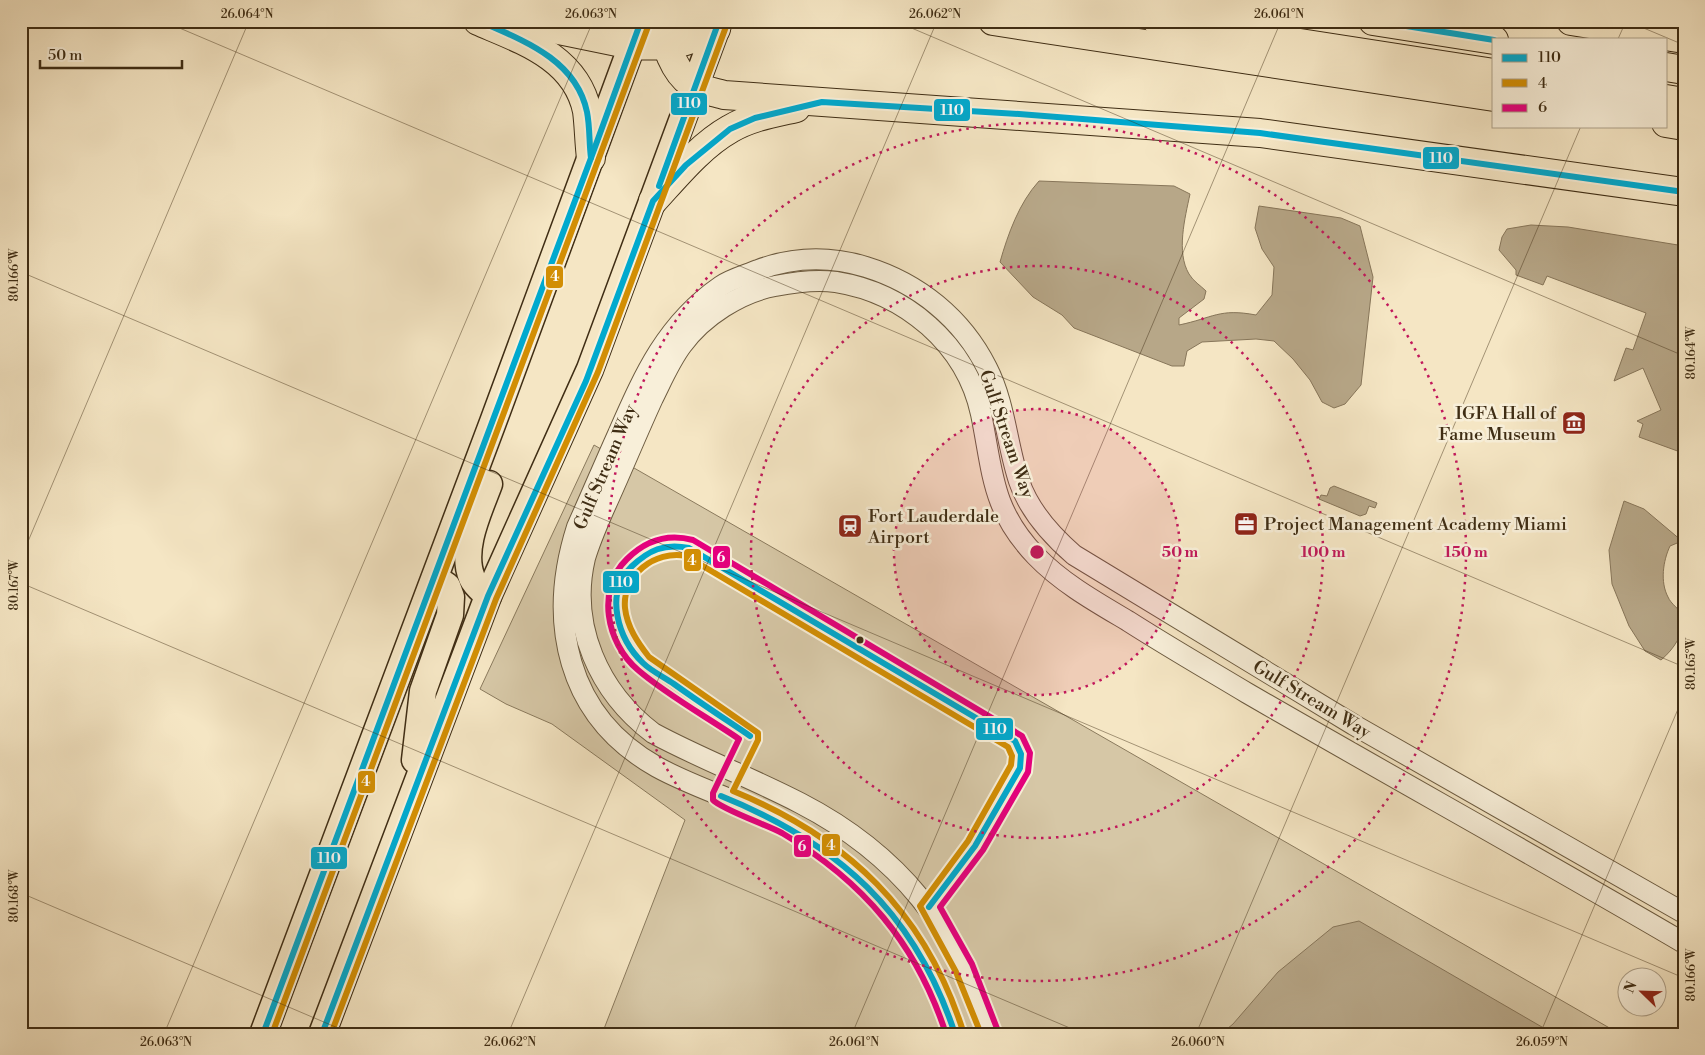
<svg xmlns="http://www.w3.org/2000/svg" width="1705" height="1055" font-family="'Libre Bodoni',serif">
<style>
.green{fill:#d6c7a6;stroke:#8a7a5d}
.water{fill:#b7a788;stroke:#87765a}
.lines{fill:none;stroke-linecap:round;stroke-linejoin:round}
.minor-casing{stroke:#6c5b40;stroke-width:22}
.major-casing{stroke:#3f2d14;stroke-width:29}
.highway-casing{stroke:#3f2d14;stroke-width:30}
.minor{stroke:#f8efd9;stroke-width:20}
.major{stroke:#f5e6c4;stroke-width:26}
.highway{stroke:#f5e6c4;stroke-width:28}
.bus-1-casing{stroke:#f8efd9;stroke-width:10}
.bus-2-casing{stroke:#f8efd9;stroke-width:10}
.bus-3-casing{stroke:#f8efd9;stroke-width:10}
.bus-1{stroke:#00a9ce;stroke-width:6}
.bus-2{stroke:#d28e04;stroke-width:6}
.bus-3{stroke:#e5007d;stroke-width:6}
.ticks{fill:none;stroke:#3f2d14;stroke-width:1;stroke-opacity:0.45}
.ring{fill:none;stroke:#c2185b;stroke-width:2.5;stroke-dasharray:2.5 5}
.bus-dot{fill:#3f2d14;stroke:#f8efd9;stroke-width:2}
.labels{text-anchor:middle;stroke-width:5;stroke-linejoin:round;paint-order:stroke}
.poi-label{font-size:18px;fill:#3f2d14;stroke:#f8efd9;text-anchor:start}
.street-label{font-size:18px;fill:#3f2d14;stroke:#f8efd9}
.centre{fill:#c2185b;stroke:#f8efd9;stroke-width:2.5}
.ring-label{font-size:15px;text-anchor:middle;font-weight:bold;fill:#c2185b;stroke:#f8efd9;stroke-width:5;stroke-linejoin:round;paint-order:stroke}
.line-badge{stroke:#f8efd9;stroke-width:2}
.badge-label{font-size:14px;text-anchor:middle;font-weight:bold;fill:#fff}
.neatline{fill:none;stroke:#3f2d14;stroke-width:2}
.ticks-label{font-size:12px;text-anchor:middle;fill:#3f2d14}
</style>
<rect width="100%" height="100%" fill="#f5e6c4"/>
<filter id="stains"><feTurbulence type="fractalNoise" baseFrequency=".004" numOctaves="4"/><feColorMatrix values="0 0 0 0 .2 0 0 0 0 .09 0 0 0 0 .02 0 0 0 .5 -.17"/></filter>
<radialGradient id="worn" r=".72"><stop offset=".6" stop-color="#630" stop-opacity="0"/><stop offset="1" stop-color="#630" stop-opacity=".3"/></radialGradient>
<!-- green -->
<path class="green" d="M594,445l1026,589h-1018l83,-214 -133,-96 -46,-20 -26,-15z"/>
<!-- water -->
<g class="water">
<path d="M1039,181l135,5 16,8c-5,24 -14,58 -1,80 4,7 12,12 17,17l-2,8 -25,19v7c34,-7 40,-17 77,-10l16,-20 2,-28 -12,-18 -7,-21 4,-22 82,12 19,8 13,51 -12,108 -16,19 -11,4 -12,-6 -12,-22 -17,-21 -19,-18 -18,-2 -54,3 -15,9 -3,15h-12l-98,-38 -12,-13 -29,-18 -33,-35c8,-28 19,-59 39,-81z"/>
<path d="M1531,225l37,2 116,19v211l-1,-4 -44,-16 4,-13 -6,-3 24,-11 -18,-42 -29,13 12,-33 7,2 13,-37 -99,-37 -4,9 -27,-10v-5l-17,-20 3,-13 5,-8z"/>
<path d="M1334,486l43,17 -2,5 -6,-2 -3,8 -6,2 -41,-17 2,-4 6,1 3,-8z"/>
<path d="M1624,501l20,8 38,32 -12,5c-7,15 -10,36 -2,51 3,7 11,12 16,19 0,18 -10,33 -23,44l-16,-9 -16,-25 -17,-42 -3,-34z"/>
<path d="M1359,921l195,113h-333l12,-10 45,-52 55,-45z"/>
</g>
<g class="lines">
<defs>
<g id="minor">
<path d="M955,1034c-24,-91 -92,-166 -173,-211 -40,-22 -85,-34 -125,-56 -91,-51 -110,-146 -80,-240 14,-31 27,-62 41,-93 26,-59 48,-110 103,-148 10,-7 25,-11 37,-16 35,-13 72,-14 108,-3 52,16 96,51 121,101 18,35 20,77 32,113 10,30 32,54 55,74l280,170 330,188"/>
<path d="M990,1034c-32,-105 -91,-180 -190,-231 -48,-25 -99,-44 -147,-70 -54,-41 -84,-107 -68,-175 5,-17 12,-33 19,-49 17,-37 32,-74 49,-111 9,-18 17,-37 29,-53 21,-29 59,-53 93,-59 20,-4 40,-7 61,-4 69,11 130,62 145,132 12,58 10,95 55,142 26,27 60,46 92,65 39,25 79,48 119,72 145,84 292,165 437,250"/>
</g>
<g id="major">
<path d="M488,596c-5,-5 -13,-11 -16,-18 -12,-29 7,-67 17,-94"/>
<path d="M415,760l8,-69 27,-76 1,-18 -4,-11 -12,-8"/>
<path d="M263,1034l230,-612 148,-401"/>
<path d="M322,1034l166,-438 102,-227 129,-348"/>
</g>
<g id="highway">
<path d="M478,21c44,19 98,36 109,90 2,15 2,31 4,47"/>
<path d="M515,21l117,24c34,2 54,-1 84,-16"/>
<path d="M661,21c4,23 13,55 36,66 8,4 18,5 27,8l536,38 424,59"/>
<path d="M993,21l501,76"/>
<path d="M1157,21l337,52"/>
<path d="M1373,21l121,19"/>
<path d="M1571,21l113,18"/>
<path d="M1666,67l18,3"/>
<path d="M1666,99l18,3"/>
<path d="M1666,123l18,3"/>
<path d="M653,201c23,-25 47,-55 77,-72 20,-12 44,-16 66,-21"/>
</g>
</defs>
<!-- minor casing -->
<use href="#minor" class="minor-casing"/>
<!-- major casing -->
<use href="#major" class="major-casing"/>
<!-- highway casing -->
<use href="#highway" class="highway-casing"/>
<!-- minor -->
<use href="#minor" class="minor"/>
<!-- major -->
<use href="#major" class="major"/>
<!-- highway -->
<use href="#highway" class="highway"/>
<defs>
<g id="bus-1">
<path d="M1375,21l119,19"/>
<path d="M591,158l50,-137"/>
<path d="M659,186l60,-165"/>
<path d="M750,736c-25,-17 -51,-34 -76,-52 -10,-7 -23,-13 -31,-21 -25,-24 -39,-69 -12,-96 18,-17 33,-24 58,-19l326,193 6,13 -1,14 -45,78 -46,61"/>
<path d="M721,796c117,47 194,116 234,238"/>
<path d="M263,1034l328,-876c-2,-15 -1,-31 -4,-46 -11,-53 -65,-72 -108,-91"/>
<path d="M322,1034l166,-438 98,-215 67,-180 33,-36 44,-36 25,-11 67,-16 197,12 241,19 424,59"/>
</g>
<g id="bus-2">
<path d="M963,1031c-38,-119 -115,-193 -230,-240l25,-51v-7l-109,-76c-11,-14 -22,-30 -24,-49 -3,-33 30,-58 61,-52l322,191 4,9 -1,9 -43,76 -48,65 36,66 25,62"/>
<path d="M272,1034l377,-1010"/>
<path d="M331,1034l165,-435 102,-227 129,-348"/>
</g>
<path id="bus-3" d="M946,1034c-29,-90 -83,-153 -164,-201 -15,-8 -61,-24 -69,-33v-7l26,-54c-32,-22 -72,-44 -101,-69 -32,-27 -42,-81 -11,-111 19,-19 40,-26 66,-19l329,196 8,17 -2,19 -45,78 -43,57 32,57 26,67"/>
</defs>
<!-- bus-1 casing -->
<use href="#bus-1" class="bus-1-casing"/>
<!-- bus-2 casing -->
<use href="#bus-2" class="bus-2-casing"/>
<!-- bus-3 casing -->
<use href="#bus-3" class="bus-3-casing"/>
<!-- bus-1 -->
<use href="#bus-1" class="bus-1"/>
<!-- bus-2 -->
<use href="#bus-2" class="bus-2"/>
<!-- bus-3 -->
<use href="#bus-3" class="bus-3"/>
</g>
<!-- ticks -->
<path class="ticks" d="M163,21l1521,646M895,21l789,335M1627,21l57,24M1618,39l8,-18M21,272l1663,706M21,558l228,-537M21,583l1063,451M21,893l331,141M164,1034l429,-1013M508,1034l429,-1013M852,1034l429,-1013M1196,1034l385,-908M1540,1034l144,-339"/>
<!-- distance rings -->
<circle cx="1037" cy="552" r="143" fill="#c2185b" fill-opacity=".12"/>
<g class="ring">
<circle cx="1037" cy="552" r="143"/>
<circle cx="1037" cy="552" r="286"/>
<circle cx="1037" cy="552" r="429"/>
</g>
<!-- icons -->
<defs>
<symbol id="museum-square" viewBox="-11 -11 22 22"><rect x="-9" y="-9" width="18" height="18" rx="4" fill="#8f2418" stroke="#f8efd9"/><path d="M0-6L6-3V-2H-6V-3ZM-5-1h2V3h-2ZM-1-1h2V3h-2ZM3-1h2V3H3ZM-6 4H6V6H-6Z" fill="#fff"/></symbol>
<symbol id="office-square" viewBox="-11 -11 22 22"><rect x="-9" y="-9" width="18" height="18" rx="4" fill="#8f2418" stroke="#f8efd9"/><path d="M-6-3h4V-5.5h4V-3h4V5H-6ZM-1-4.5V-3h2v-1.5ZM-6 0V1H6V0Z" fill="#fff"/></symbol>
<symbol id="station-square" viewBox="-11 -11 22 22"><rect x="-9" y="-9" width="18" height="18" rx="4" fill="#8f2418" stroke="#f8efd9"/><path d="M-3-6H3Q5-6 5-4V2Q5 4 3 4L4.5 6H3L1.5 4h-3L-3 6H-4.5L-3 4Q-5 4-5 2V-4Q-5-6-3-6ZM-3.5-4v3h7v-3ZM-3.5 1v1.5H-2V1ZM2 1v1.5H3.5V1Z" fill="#fff"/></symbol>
</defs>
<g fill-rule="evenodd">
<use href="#museum-square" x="1560" y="409" width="28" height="28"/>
<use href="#office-square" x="1232" y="510" width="28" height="28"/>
<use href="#station-square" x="836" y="512" width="28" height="28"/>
</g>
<!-- markers -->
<circle class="bus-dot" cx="860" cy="640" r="4.5"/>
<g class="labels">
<!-- poi labels -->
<g class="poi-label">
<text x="1556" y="419" text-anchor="end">IGFA Hall of<tspan x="1556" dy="21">Fame Museum</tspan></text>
<text x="868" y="522">Fort Lauderdale<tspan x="868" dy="21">Airport</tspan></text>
<text x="1264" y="530">Project Management Academy Miami</text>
</g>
<!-- street labels -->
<g class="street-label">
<text transform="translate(1007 434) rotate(71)" y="6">Gulf Stream Way</text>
<text transform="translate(605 467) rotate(-67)" y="6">Gulf Stream Way</text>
<text transform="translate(1312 699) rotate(31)" y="6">Gulf Stream Way</text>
</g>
</g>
<circle cx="1037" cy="552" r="8" class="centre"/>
<g class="ring-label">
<text x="1180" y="557">50 m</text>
<text x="1323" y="557">100 m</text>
<text x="1466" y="557">150 m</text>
</g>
<g class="line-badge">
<rect x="670" y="92" width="38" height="24" rx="5" fill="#00a9ce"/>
<rect x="933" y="98" width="38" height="24" rx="5" fill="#00a9ce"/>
<rect x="1422" y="146" width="38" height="24" rx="5" fill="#00a9ce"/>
<rect x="545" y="265" width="19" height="24" rx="5" fill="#d28e04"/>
<rect x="712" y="545" width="19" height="24" rx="5" fill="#e5007d"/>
<rect x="683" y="548" width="19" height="24" rx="5" fill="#d28e04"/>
<rect x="602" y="570" width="38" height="24" rx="5" fill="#00a9ce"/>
<rect x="975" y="717" width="39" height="24" rx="5" fill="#00a9ce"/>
<rect x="357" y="770" width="19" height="24" rx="5" fill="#d28e04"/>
<rect x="821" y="833" width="20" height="24" rx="5" fill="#d28e04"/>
<rect x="793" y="834" width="19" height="24" rx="5" fill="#e5007d"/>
<rect x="310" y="846" width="38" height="24" rx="5" fill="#00a9ce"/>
</g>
<g class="badge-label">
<text x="689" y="108">110</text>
<text x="952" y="115">110</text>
<text x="1441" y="163">110</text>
<text x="555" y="281">4</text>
<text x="721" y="562">6</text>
<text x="692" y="565">4</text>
<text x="621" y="587">110</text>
<text x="995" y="734">110</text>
<text x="366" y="786">4</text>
<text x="831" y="850">4</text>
<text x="802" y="851">6</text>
<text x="329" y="863">110</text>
</g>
<!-- margin -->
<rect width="1705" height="1055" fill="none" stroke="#f5e6c4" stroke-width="55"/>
<!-- legend -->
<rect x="1492" y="38" width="175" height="90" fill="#f8efd9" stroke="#aea18a"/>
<rect x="1502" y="54" width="25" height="8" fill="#00a9ce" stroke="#aea18a"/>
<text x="1538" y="62" font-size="15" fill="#3f2d14">110</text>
<rect x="1502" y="79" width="25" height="8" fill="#d28e04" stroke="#aea18a"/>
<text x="1538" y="88" font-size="15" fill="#3f2d14">4</text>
<rect x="1502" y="104" width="25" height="8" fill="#e5007d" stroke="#aea18a"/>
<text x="1538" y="112" font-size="15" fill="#3f2d14">6</text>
<!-- north arrow -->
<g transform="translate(1642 992) rotate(293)"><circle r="24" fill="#f8efd9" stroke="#aea18a"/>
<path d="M0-4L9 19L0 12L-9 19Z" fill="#8f2418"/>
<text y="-8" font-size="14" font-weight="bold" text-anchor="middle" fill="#3f2d14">N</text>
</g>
<!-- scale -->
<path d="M40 60v8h142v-8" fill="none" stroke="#3f2d14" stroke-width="2.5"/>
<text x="48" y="60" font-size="15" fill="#3f2d14" stroke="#f8efd9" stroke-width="4" paint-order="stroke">50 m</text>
<rect x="28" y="28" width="1650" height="1000" class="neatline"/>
<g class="ticks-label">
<text x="247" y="18">26.064°N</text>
<text x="591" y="18">26.063°N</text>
<text x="935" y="18">26.062°N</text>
<text x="1279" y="18">26.061°N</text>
<text transform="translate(14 275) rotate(-90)" y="4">80.166°W</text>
<text transform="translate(1691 353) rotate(-90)" y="4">80.164°W</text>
<text transform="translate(14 585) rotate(-90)" y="4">80.167°W</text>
<text transform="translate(1691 664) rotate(-90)" y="4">80.165°W</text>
<text transform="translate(14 896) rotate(-90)" y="4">80.168°W</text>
<text transform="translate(1691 975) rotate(-90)" y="4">80.166°W</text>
<text x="166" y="1046">26.063°N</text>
<text x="510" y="1046">26.062°N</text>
<text x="854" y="1046">26.061°N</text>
<text x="1198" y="1046">26.060°N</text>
<text x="1542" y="1046">26.059°N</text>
</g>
<rect width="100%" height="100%" filter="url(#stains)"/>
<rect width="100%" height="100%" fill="url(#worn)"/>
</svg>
